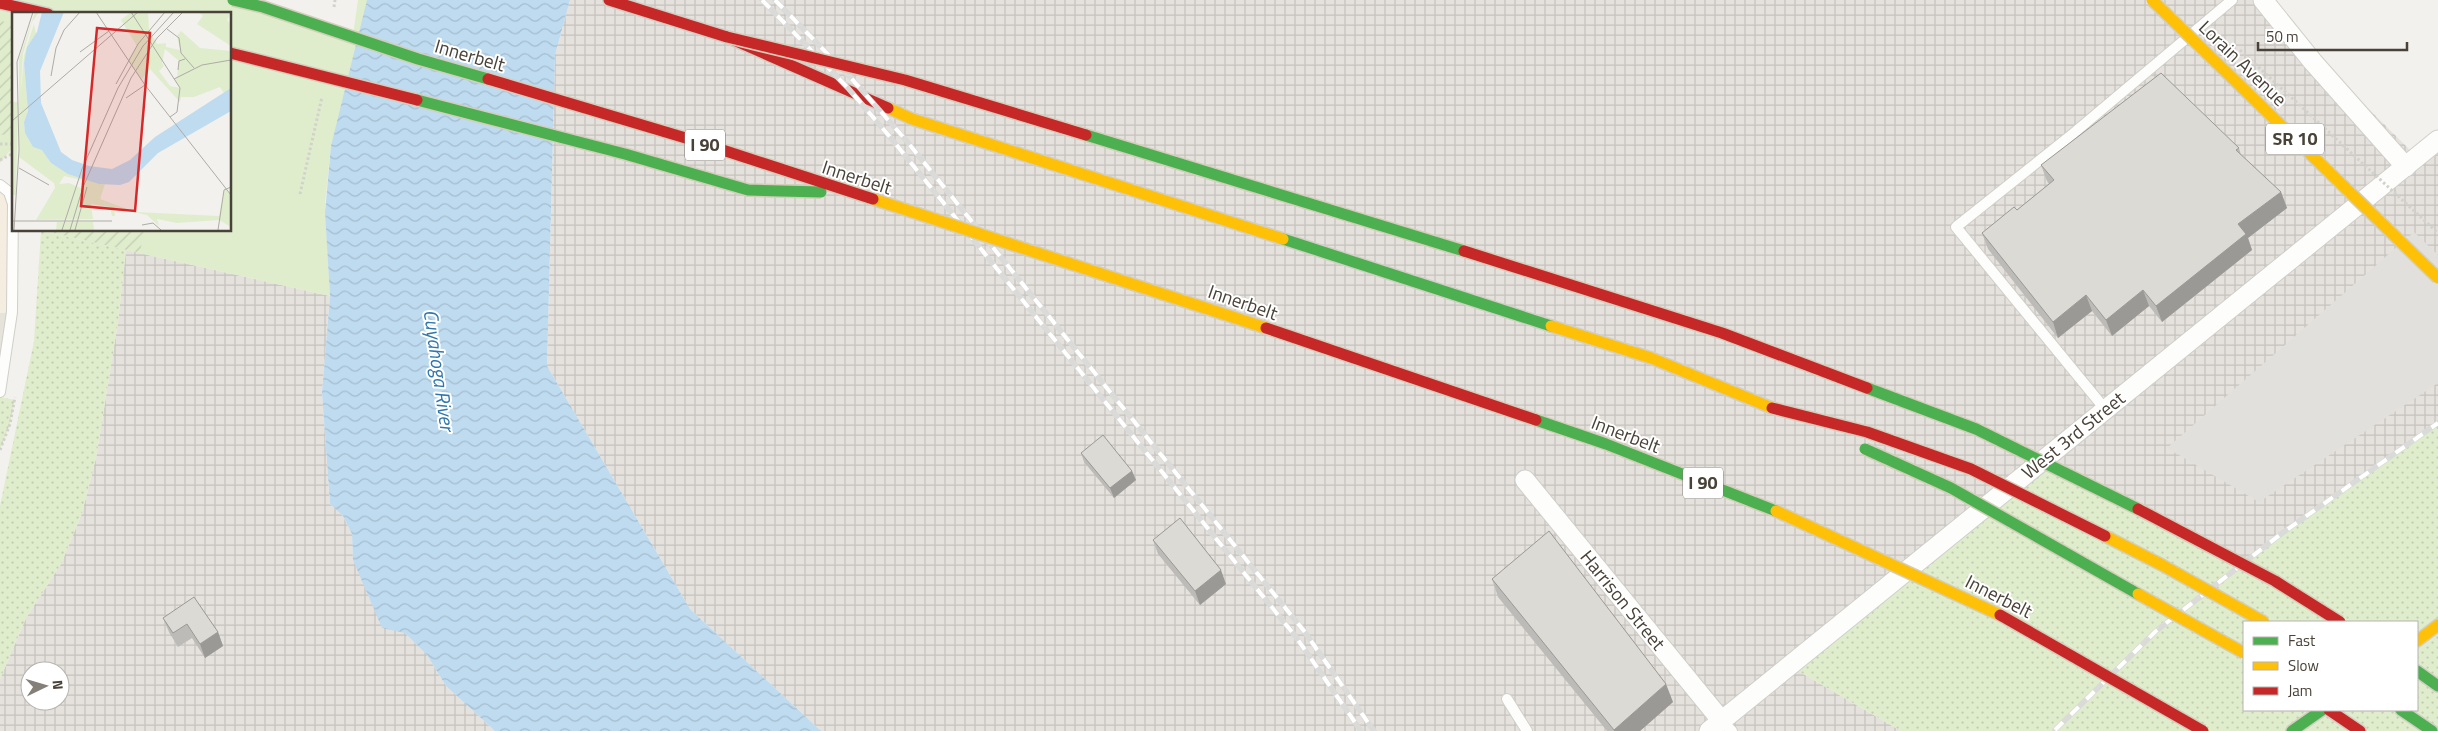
<svg xmlns="http://www.w3.org/2000/svg" width="2438" height="731" font-family="'Titillium Web',sans-serif">
<style>
.residential{fill:#e6e3da}
.commercial{fill:#f4ede0}
.industrial{fill:url(#industrial-grid);fill-rule:evenodd}
.grass{fill:url(#grass-dots);fill-rule:evenodd}
.park{fill:#dfedcd}
.garden{fill:url(#garden-furrows)}
.parking{fill:#e1e0dc}
.water{fill:url(#water-waves)}
.lines{fill:none;stroke-linecap:round;stroke-linejoin:round}
.lane-casing{stroke:#d0cfca;stroke-width:12}
.street-casing{stroke:#d0cfca;stroke-width:21}
.fast-casing{stroke:#d2cec4;stroke-width:14}
.slow-casing{stroke:#d2cec4;stroke-width:14}
.jam-casing{stroke:#d2cec4;stroke-width:14}
.path{stroke:#d2d1cb;stroke-width:3;stroke-dasharray:2.5 2.5;stroke-linecap:butt}
.lane{stroke:#fdfdfc;stroke-width:10}
.street{stroke:#fdfdfc;stroke-width:19}
.fast{stroke:#4caf50;stroke-width:11}
.slow{stroke:#ffc107;stroke-width:11}
.jam{stroke:#c62828;stroke-width:11}
.rail-casing{stroke:#dadad9;stroke-width:5.5}
.rail{stroke:#fff;stroke-width:4;stroke-dasharray:11;stroke-linecap:butt}
.fast-bridge-casing{stroke:#d4cdba;stroke-width:14;stroke-linecap:butt}
.slow-bridge-casing{stroke:#d4cdba;stroke-width:14;stroke-linecap:butt}
.jam-bridge-casing{stroke:#d4cdba;stroke-width:14;stroke-linecap:butt}
.path-bridge{stroke:#d2d1cb;stroke-width:3;stroke-dasharray:2.5 2.5;stroke-linecap:butt}
.fast-bridge{stroke:#4caf50;stroke-width:11}
.slow-bridge{stroke:#ffc107;stroke-width:11}
.jam-bridge{stroke:#c62828;stroke-width:11}
.wall{fill:#bdbbb7}
.shaded-wall{fill:#9a9995}
.building{fill:#dcdad5;stroke:#9a9995}
.labels{text-anchor:middle;stroke-width:4;stroke-linejoin:round;paint-order:stroke}
.shield{fill:#fff;stroke:#807b74;stroke-width:1}
.shield-label{font-size:18px;font-weight:bold;fill:#494238}
.street-label{font-size:19px;fill:#494238;stroke:#fff}
.water-label{font-size:20px;font-style:italic;fill:#2e77ae;stroke:#fff}
.inset-road{fill:none;stroke:#aeaba5;stroke-width:1}
.view{fill:#d62828;fill-opacity:0.15;stroke:#d62828;stroke-width:2.5}
.inset-edge{fill:none;stroke:#494238;stroke-width:2.5}
</style>
<defs>
<pattern id="industrial-grid" width="8" height="8" patternUnits="userSpaceOnUse" patternTransform="scale(1.25)"><rect width="8" height="8" fill="#e5e2de"/><path d="M0 4h8M4 0v8" fill="none" stroke="#c6c3bf"/></pattern>
<pattern id="grass-dots" width="8" height="8" patternUnits="userSpaceOnUse" patternTransform="scale(1.25)"><rect width="8" height="8" fill="#dfedcd"/><path d="M2 2h.1M6 6h.1" fill="none" stroke="#c1ccb1" stroke-width="1.8" stroke-linecap="round"/></pattern>
<pattern id="garden-furrows" width="10" height="10" patternUnits="userSpaceOnUse" patternTransform="scale(1.25)"><rect width="10" height="10" fill="#dfedcd"/><path d="M-1 1l2-2M0 10L10 0M9 11l2-2" fill="none" stroke="#c1ccb1"/></pattern>
<pattern id="water-waves" width="16" height="10" patternUnits="userSpaceOnUse" patternTransform="scale(1.25)"><rect width="16" height="10" fill="#bedbf0"/><path d="M0 5q4-4 8 0t8 0" fill="none" stroke="#a5bdcf"/></pattern>
</defs>
<rect width="100%" height="100%" fill="#f2f1ed"/>
<!-- residential -->
<path class="residential" d="M12,312l-12,80v-79z"/>
<!-- commercial -->
<path class="commercial" d="M0,185l9,7 3,120 -12,1z"/>
<!-- industrial -->
<g class="industrial">
<path d="M570,0h1689l158,157 21,-17v283l-157,111 -36,28 -457,103 113,66h-1080l-131,-122 -143,-243 8,-311z"/>
<path d="M126,250l204,46 -8,97 8,111 13,12 9,18 1,26 52,73 22,22 19,31 49,45h-495v-52l26,-61 35,-54 21,-51 14,-55 22,-136zM30,671h30v30h-30z"/>
</g>
<!-- grass -->
<g class="grass">
<path d="M41,231l85,19 -8,72 -22,136 -14,55 -21,51 -35,54 -26,61v-173l34,-165z"/>
<path d="M0,397l15,3 -5,24 -10,26z"/>
<path d="M2438,423v308h-537l-113,-66 252,-204 205,101 36,-28zM2244,622h173v88h-173z"/>
</g>
<!-- park -->
<path class="park" d="M0,0h232l121,35 5,-35h14l-9,42 -32,104 -6,58 5,92 -289,-65 189,-1v-216h-216v132l-14,17z"/>
<!-- garden -->
<g class="garden">
<path d="M0,21l14,2v111l-14,1z"/>
<path d="M41,230h103l-4,23z"/>
</g>
<!-- parking -->
<path class="parking" d="M2414,232l24,23v128l-179,119 -92,-54z"/>
<!-- water -->
<path class="water" d="M367,0h203l-15,55 -8,311 143,243 131,122h-326l-49,-45 -19,-31 -22,-22 -23,-5 -29,-68 -1,-26 -9,-18 -13,-12 -8,-111 8,-97 -5,-84 6,-66z"/>
<g class="lines">
<defs>
<g id="lane">
<path d="M0,185l9,7 4,12 -1,108 -12,80"/>
<path d="M2105,409l-149,-182 113,-90 163,-137"/>
<path d="M1507,699l20,32"/>
<path d="M1721,720l11,11"/>
</g>
<g id="street">
<path d="M2263,0l50,62 93,105"/>
<path d="M1525,480l196,240"/>
<path d="M1709,731l729,-591"/>
</g>
<g id="fast">
<path d="M1283,239l268,87"/>
<path d="M2417,671l21,15"/>
<path d="M2401,710l31,21"/>
<path d="M2292,731l30,-21"/>
</g>
<g id="slow">
<path d="M888,108l24,11 371,120"/>
<path d="M1551,326l100,32 121,50"/>
<path d="M2417,641l21,-16"/>
</g>
<g id="jam">
<path d="M609,0l118,37 161,71"/>
<path d="M0,3l48,11"/>
<path d="M2329,710l31,21"/>
</g>
</defs>
<!-- lane casing -->
<use href="#lane" class="lane-casing"/>
<!-- street casing -->
<use href="#street" class="street-casing"/>
<!-- fast casing -->
<use href="#fast" class="fast-casing"/>
<!-- slow casing -->
<use href="#slow" class="slow-casing"/>
<!-- jam casing -->
<use href="#jam" class="jam-casing"/>
<!-- path -->
<g class="path">
<path d="M334,7l1,-7"/>
<path d="M0,144h14"/>
<path d="M0,160l14,-7"/>
<path d="M300,194l22,-97"/>
<path d="M0,450l10,-26 5,-27"/>
</g>
<!-- lane -->
<use href="#lane" class="lane"/>
<!-- street -->
<use href="#street" class="street"/>
<!-- fast -->
<use href="#fast" class="fast"/>
<!-- slow -->
<use href="#slow" class="slow"/>
<!-- jam -->
<use href="#jam" class="jam"/>
<defs>
<g id="rail">
<path d="M762,0l86,88 42,49 406,500 65,94"/>
<path d="M775,0l76,78 54,61 399,492 70,100"/>
<path d="M2055,730l101,-99 125,-97 157,-111"/>
</g>
</defs>
<!-- rail casing -->
<use href="#rail" class="rail-casing"/>
<!-- rail -->
<use href="#rail" class="rail"/>
<defs>
<g id="fast-bridge">
<path d="M233,0l30,7 155,52 70,20"/>
<path d="M417,100l208,54 123,36 73,2"/>
<path d="M1086,135l378,116"/>
<path d="M1867,388l109,41 162,80"/>
<path d="M1536,420l70,24 170,67"/>
<path d="M1865,449l86,39 187,106"/>
</g>
<g id="slow-bridge">
<path d="M2152,0l286,278"/>
<path d="M873,199l393,129"/>
<path d="M1776,511l224,104"/>
<path d="M2105,536l57,29 102,57"/>
<path d="M2138,594l106,59"/>
</g>
<g id="jam-bridge">
<path d="M727,37l178,43 181,55"/>
<path d="M230,53l187,47"/>
<path d="M488,79l201,60 184,60"/>
<path d="M1464,251l258,82 145,55"/>
<path d="M1266,328l270,92"/>
<path d="M1772,408l95,24 104,37 134,67"/>
<path d="M2138,509l137,72 65,41"/>
<path d="M2000,615l203,116"/>
</g>
</defs>
<!-- fast-bridge casing -->
<use href="#fast-bridge" class="fast-bridge-casing"/>
<!-- slow-bridge casing -->
<use href="#slow-bridge" class="slow-bridge-casing"/>
<!-- jam-bridge casing -->
<use href="#jam-bridge" class="jam-bridge-casing"/>
<!-- path-bridge -->
<path class="path-bridge" d="M2240,50l198,183"/>
<!-- fast-bridge -->
<use href="#fast-bridge" class="fast-bridge"/>
<!-- slow-bridge -->
<use href="#slow-bridge" class="slow-bridge"/>
<!-- jam-bridge -->
<use href="#jam-bridge" class="jam-bridge"/>
</g>
<!-- wall -->
<g class="wall">
<path d="M2239,148l2,7 40,37 6,16 -39,30 4,12 -90,72 -13,-16 -37,30 -20,-25 -34,27 -70,-89 -6,-16 35,-23 32,-26 -2,-3 -6,-16z"/>
<path d="M1081,453l51,18 4,9 -22,18 -30,-36z"/>
<path d="M1153,540l73,44 -26,21 -42,-51z"/>
<path d="M1492,579l181,123 -33,29h-33l-109,-134z"/>
<path d="M163,618l55,14 5,14 -18,12 -13,-20 -14,9 -9,-15z"/>
</g>
<!-- shaded-wall -->
<g class="shaded-wall">
<path d="M2281,192l6,16 -39,30 4,12 -90,72 -6,-16 82,-82z"/>
<path d="M2143,290l6,16 -37,30 -6,-16z"/>
<path d="M2086,295l6,16 -34,27 -5,-16z"/>
<path d="M1132,471l4,9 -22,18 -4,-10z"/>
<path d="M1221,570l5,14 -26,21 -5,-14z"/>
<path d="M218,632l5,14 -18,12 -5,-14z"/>
<path d="M1666,684l7,18 -33,29h-26v-1z"/>
</g>
<!-- building -->
<g class="building">
<path d="M2161,73l78,75 -3,2 45,42 -43,32 8,10 -90,72 -13,-16 -37,30 -20,-25 -33,27 -71,-89 32,-26 3,3 37,-30 -13,-15z"/>
<path d="M1103,435l29,36 -22,17 -29,-35z"/>
<path d="M1180,518l41,52 -26,21 -42,-51z"/>
<path d="M1549,531l117,153 -52,46 -122,-151z"/>
<path d="M194,597l24,35 -18,12 -13,-20 -14,9 -10,-15z"/>
</g>
<g class="labels">
<!-- shield labels -->
<g class="shield">
<rect x="2266" y="123.5" width="58" height="31" rx="4"/>
<rect x="685" y="129.5" width="40" height="31" rx="4"/>
<rect x="1683" y="467.5" width="40" height="31" rx="4"/>
</g>
<g class="shield-label">
<text x="2295" y="145">SR 10</text>
<text x="705" y="151">I 90</text>
<text x="1703" y="489">I 90</text>
</g>
<!-- street labels -->
<g class="street-label">
<text transform="translate(470 55) rotate(16)" y="7">Innerbelt</text>
<text transform="translate(2243 63) rotate(44)" y="7">Lorain Avenue</text>
<text transform="translate(857 177) rotate(18)" y="7">Innerbelt</text>
<text transform="translate(1243 302) rotate(19)" y="7">Innerbelt</text>
<text transform="translate(1626 434) rotate(21)" y="7">Innerbelt</text>
<text transform="translate(2073 435) rotate(-39)" y="7">West 3rd Street</text>
<text transform="translate(1999 596) rotate(27)" y="7">Innerbelt</text>
<text transform="translate(1623 600) rotate(51)" y="7">Harrison Street</text>
</g>
<!-- water labels -->
<g class="water-label">
<text transform="translate(439 370) rotate(82)" y="7">Cuyahoga River</text>
</g>
</g>
<!-- overview -->
<g transform="translate(12 12)">
<rect width="219" height="219" fill="#f2f1ed"/>
<path d="M119,0h17l1,18 8,14 9,-1v4l14,3 -3,-14 4,-5 19,17 31,3v37l-7,5 -4,-6 -26,10h-13l-1,5 -30,-33 -9,11 -13,-20 9,-14 -16,-26zM153,37l14,12 -2,16 -3,2 6,9 -10,-2 -11,-15 5,-5 -2,-3zM187,0h32l-4,8 4,4v22l-34,-22 6,-8zM213,176l6,7v32l-12,-7 -42,3 -20,-4 2,7 -12,-11 -33,-7 1,8h-3l-2,-9 -12,-2 2,-6 35,13 84,4z" fill="#dfedcd" fill-rule="evenodd"/>
<path d="M0,90h6l-2,93h-4z" fill="#dfedcd"/>
<path d="M23,0h4l-7,10 -9,32 -2,30v6l3,-35 10,-31 2,10 -8,11 -4,18 4,48 -4,11 1,11 8,14 9,2 9,14 11,7 43,14 -7,21 -7,-1 2,15 -57,1 19,-32 -1,-5 -35,-26v-98zM52,164l22,5 -3,8 -14,-6 -10,1zM45,210h36l1,8h-38z" fill="#dfedcd" fill-rule="evenodd"/>
<path d="M74,182l15,4 -3,7 -7,-2v10l-6,4 -5,-2z" fill="#dfedcd"/>
<path d="M30,0h22l-24,59 1,32 20,49 11,8 17,6 23,3 18,-9 25,-23 76,-49v23l-73,42 -29,29 -9,3 -21,-1 -31,-10 -17,-11 -9,-13 -9,-3 -8,-14 -1,-11 4,-11 -4,-48 3,-16 10,-15z" fill="#bedbf0"/>
<path class="inset-road" d="M84,0l49,73 86,110M119,0l49,76 -3,24 -7,5M155,17l12,9 2,15 13,15M68,40l29,-21M166,58l1,-9 6,-2M39,64l5,-28 8,-18 16,-18M162,67l28,-14 29,-5M104,72l22,-40 27,-32M114,86l19,-13M0,109l126,-109M7,156l30,17M0,209h100M130,213l11,-2 8,7M2,218l5,-80 -2,-88 16,-50M50,218l20,-61 36,-81 25,-42 31,-34M58,218l13,-43 48,-109 26,-40 26,-26M63,218l12,-43M206,218l6,-40 7,-3"/>
<path class="view" d="M85,16l53,5 -15,178 -54,-5z"/>
<rect width="219" height="219" class="inset-edge"/>
</g>
<!-- legend -->
<rect x="2243" y="621" width="175" height="90" fill="#ffffff" stroke="#b6b3af"/>
<rect x="2253" y="637" width="25" height="8" fill="#4caf50" stroke="#b6b3af"/>
<text x="2288" y="646" font-size="15" fill="#494238">Fast</text>
<rect x="2253" y="662" width="25" height="8" fill="#ffc107" stroke="#b6b3af"/>
<text x="2288" y="671" font-size="15" fill="#494238">Slow</text>
<rect x="2253" y="687" width="25" height="8" fill="#c62828" stroke="#b6b3af"/>
<text x="2288" y="696" font-size="15" fill="#494238">Jam</text>
<!-- north arrow -->
<g transform="translate(45 686) rotate(85)"><circle r="24" fill="#ffffff" stroke="#b6b3af"/>
<path d="M0-4L9 19L0 12L-9 19Z" fill="#847f77"/>
<text y="-8" font-size="14" font-weight="bold" text-anchor="middle" fill="#494238">N</text>
</g>
<!-- scale -->
<path d="M2258 42v8h149v-8" fill="none" stroke="#494238" stroke-width="2.5"/>
<text x="2266" y="42" font-size="15" fill="#494238" stroke="#ffffff" stroke-width="4" paint-order="stroke">50 m</text>
</svg>
